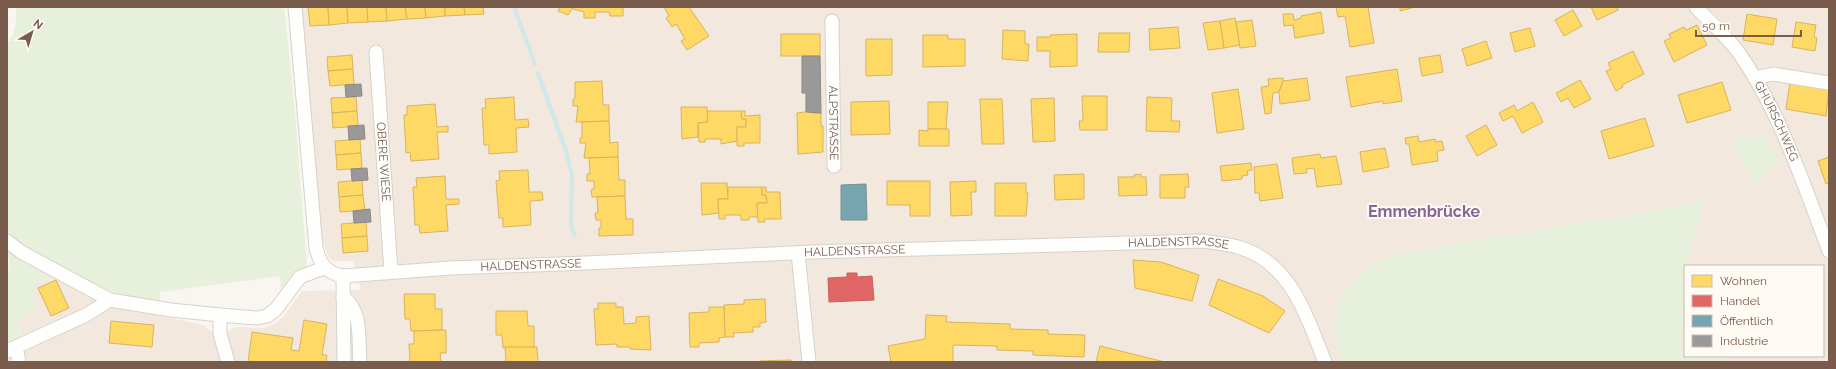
<svg xmlns="http://www.w3.org/2000/svg" width="1836" height="369" font-family="Raleway,sans-serif">
<style>
.residential{fill:#f2e8de;fill-rule:evenodd}
.green{fill:#e7f0db}
.homes{fill:#ffd966;stroke:#d7b45e}
.shops{fill:#e06666;stroke:#c1635e}
.public{fill:#76a5af;stroke:#778f92}
.industry{fill:#999;stroke:#908782}
.lines{fill:none;stroke-linecap:round;stroke-linejoin:round}
.stream{stroke:#d0e8ea;stroke-width:4}
.minor-casing{stroke:#d7d1cb;stroke-width:15}
.minor{stroke:#fefefd;stroke-width:13}
.labels{text-anchor:middle;stroke-width:4;stroke-linejoin:round;paint-order:stroke}
.street-label{font-size:12px;fill:#7a5c4d;stroke:#fffaf3}
.district-label{font-size:16px;font-weight:bold;fill:#846695;stroke:#fffaf3}
</style>
<rect width="100%" height="100%" fill="#f9f5f0"/>
<!-- residential -->
<path class="residential" d="M302,7h1527v355h-1822v-8l23,-4 -14,-28 19,-15 -1,-22 26,-10 21,12 51,23 71,15 9,7 14,1 9,-6 27,1 11,-3 10,-8 19,-26 59,-1 -8,-29h-20l-5,-5 -6,-17zM1685,266h138v90h-138z"/>
<!-- green -->
<g class="green">
<path d="M16,7h268l10,94 13,166 -16,9 -7,11h-3l-1,-11 -120,16v12l-59,-15 -84,-44 -10,-10v-191c9,-11 10,-23 9,-37z"/>
<path d="M1763,131l16,32 -26,20 -21,-42z"/>
<path d="M1705,201l-20,65 -3,85h3v5l40,1 -1,5h-382l-9,-35 7,-27 18,-25 21,-14 18,-7z"/>
<path d="M8,248l52,27 -26,10 1,22 -19,15 8,16 -17,7v-63l2,-20z"/>
</g>
<!-- homes -->
<g class="homes">
<path d="M308,7h20l1,18 -19,1z"/>
<path d="M328,7h19l1,16 -19,2z"/>
<path d="M347,7h20l1,15 -20,1z"/>
<path d="M367,7h19l1,14 -19,1z"/>
<path d="M386,7h19l2,12 -20,2z"/>
<path d="M405,7h20l1,11 -19,1z"/>
<path d="M425,7h20v9l-19,2z"/>
<path d="M445,7h19l1,8 -20,1z"/>
<path d="M464,7h19l1,7 -19,1z"/>
<path d="M560,7h13l-5,8 -10,-4z"/>
<path d="M573,7h50v9h-13l-1,-4h-14v6h-11v-6l-11,-3z"/>
<path d="M664,7h25l20,29 -22,14 -6,-9 4,-2 -9,-15 -4,3 -6,-9 3,-2z"/>
<path d="M1336,7h32l6,36 -24,4 -5,-31 -7,1z"/>
<path d="M1400,7h15l-15,4z"/>
<path d="M1591,7h26l1,3 -21,10z"/>
<path d="M1573,10l9,16 -18,10 -9,-16z"/>
<path d="M1321,12l3,21 -29,5 -2,-13 -9,1 -1,-12h10l1,6 7,-2v-2z"/>
<path d="M1747,14l30,5 -4,26 -30,-5z"/>
<path d="M1235,18l5,27 -16,3 -4,-27z"/>
<path d="M1252,20l4,26 -16,2 -4,-26z"/>
<path d="M1220,21l4,27 -16,2 -5,-27z"/>
<path d="M1796,22l20,3 -2,12 3,1 -2,13 -23,-4z"/>
<path d="M1697,25l10,20 -33,17 -10,-21 7,-3 -2,-4 15,-7 2,3z"/>
<path d="M1178,27l2,21 -30,2 -1,-21z"/>
<path d="M1530,28l5,18 -20,6 -5,-19z"/>
<path d="M1003,30l22,1v13h4l-1,17 -26,-2z"/>
<path d="M1099,33h31l-1,19h-31z"/>
<rect x="781" y="34" width="39" height="22"/>
<path d="M1077,34v32l-27,1v-16h-13v-14h13v-2z"/>
<path d="M923,35h25v4h17v27l-42,1z"/>
<path d="M866,39h26v36l-26,1z"/>
<path d="M1486,41l6,17 -25,8 -5,-17z"/>
<path d="M1633,51l11,23 -22,11 1,2 -7,4 -10,-20 5,-2 -3,-6z"/>
<path d="M352,55l1,14 -25,2 -1,-14z"/>
<path d="M1440,55l3,17 -21,4 -3,-18z"/>
<path d="M353,69l1,15 -24,2 -2,-15z"/>
<path d="M1397,69l5,32 -19,3v-3l-32,6 -5,-30z"/>
<path d="M1283,78v3l-4,11 -6,1 -2,20 -6,1 -4,-27 8,-1 -1,-7z"/>
<path d="M1307,78l3,22 -30,4 -1,-12 4,-11z"/>
<path d="M1580,80l11,19 -17,9 -6,-10 -7,4 -5,-9z"/>
<path d="M602,81l1,24h6v16l-33,1 2,-16h-5v-7l2,-1v-16z"/>
<path d="M1722,82l9,28 -44,13 -9,-28z"/>
<path d="M1790,82l39,7 -3,27 -40,-7z"/>
<path d="M1238,89l6,40 -27,4 -5,-40z"/>
<path d="M1082,96h25v34h-27l-1,-9h4z"/>
<path d="M356,97l1,14 -25,2 -1,-15z"/>
<path d="M514,97l1,23 13,-1 1,8 -13,1 1,24 -28,2v-9h-5l-2,-37h4l-1,-9z"/>
<path d="M1147,97l25,1 -1,23h9l-1,11 -33,-1z"/>
<path d="M1054,98l1,43 -22,1 -2,-43z"/>
<path d="M980,99h22l2,45h-22z"/>
<path d="M889,101l1,33 -39,1v-33z"/>
<path d="M928,102h20l-2,27h-18z"/>
<path d="M1533,102l10,20 -21,11 -9,-17 -10,5 -4,-8 15,-8 3,6z"/>
<path d="M435,104l2,23 11,-1v6h-11l2,27 -28,2 -1,-9 -4,1 -2,-38h3v-9z"/>
<path d="M681,107h26l1,15 -10,1v14l-16,2z"/>
<path d="M357,111l1,15 -25,2 -1,-15z"/>
<path d="M707,111h34l1,8h4v8h-9v14l-16,3v-5h-16v3h-6l-1,-19 10,-1z"/>
<path d="M741,111h4v5l15,-1v28h-16v3h-7v-19h9v-8h-4z"/>
<path d="M812,111l1,2h8v13h2v26l-25,2 -1,-41z"/>
<path d="M1645,118l9,28 -45,13 -8,-28z"/>
<path d="M609,121l1,22 8,-1v15l-34,1 2,-15h-6v-5h2v-16z"/>
<path d="M1486,125l11,20 -20,11 -11,-20z"/>
<path d="M928,129h21v17h-30v-16l9,1z"/>
<path d="M1418,136l1,6 16,-3 1,3 6,-1 2,9 -7,1 1,10 -26,4 -3,-21h-3l-1,-6z"/>
<path d="M360,139l1,14 -25,2 -1,-14z"/>
<path d="M1385,148l4,19 -26,5 -3,-20z"/>
<path d="M361,153l1,15 -25,2 -1,-15z"/>
<path d="M1320,154l1,4 15,-2 6,28 -25,3 -3,-19 -8,1 1,4 -13,1 -2,-16z"/>
<path d="M618,157l1,23h6v16l-33,1 -1,-7 3,-1v-8h-7v-7h3l-1,-16z"/>
<path d="M1829,157v26l-3,1 -8,-23z"/>
<path d="M1251,163l1,7 -5,1 1,4 -6,1v3l-20,2 -2,-15z"/>
<path d="M1277,164l6,34 -23,3 -1,-8h-4l-1,-26z"/>
<path d="M528,170l1,22h13l1,8 -13,1 1,24 -28,2v-9h-4l-3,-37 4,-1 -1,-9z"/>
<path d="M1084,174v25l-29,1 -1,-25z"/>
<path d="M1141,174v3h5l1,18 -28,1 -1,-19h16v-2z"/>
<path d="M1188,174l1,13h-4v11h-25v-23z"/>
<path d="M445,176l1,23h13v5l-13,1 2,26 -28,2 -1,-8h-4l-2,-38h4l-1,-9z"/>
<path d="M362,180l1,15 -24,2 -1,-15z"/>
<path d="M887,181h43v35h-20v-11h-23z"/>
<path d="M976,181v11h-5l1,23 -21,1 -1,-34z"/>
<path d="M701,183h26l1,16h-10l1,14 -17,2z"/>
<path d="M995,183h31v10h2l-2,23h-31z"/>
<path d="M728,187h34v8h4l1,8h-10l1,14h-9v3h-8v-5h-16v4h-6l-1,-20h10z"/>
<path d="M762,187h4v5h14l1,27h-17l1,3h-7l-1,-19h10l-1,-8h-4z"/>
<path d="M363,195l2,15 -25,2 -1,-15z"/>
<path d="M625,196l1,23h7v16l-34,1v-8h2v-8h-5l-1,-7h3l-1,-16z"/>
<path d="M366,222l1,14 -25,2 -1,-14z"/>
<path d="M367,236l1,15 -25,2 -1,-15z"/>
<path d="M1133,260l28,2 38,13 -7,26 -57,-13z"/>
<path d="M1218,279l45,17 22,15 -16,22 -60,-28z"/>
<path d="M56,280l13,28 -18,8 -13,-28z"/>
<path d="M404,294h31v15h7v21l-31,1 -1,-12h-5z"/>
<path d="M765,299l1,23 -6,1v4h-7v5l-20,1 1,4h-9l-1,-32 20,-1v-4z"/>
<path d="M598,303h18v4h7l1,17 12,-1v-6l13,-1 2,34 -21,-1v-2h-13v-3l-21,1 -2,-36h4z"/>
<path d="M709,307h15l1,30 -6,1v4l-20,1v4h-9l-1,-34 20,-1z"/>
<path d="M496,311h31l1,15h6v21l-31,1 -1,-13h-6z"/>
<path d="M926,315l21,1 -1,6 64,2v5l38,1v4l37,1 -1,22 -51,-2v-4l-36,-1v-4l-44,-1v17h-62l-3,-16 37,-7z"/>
<path d="M304,320l23,4 -5,31h5l-1,7h-78l4,-30 41,6 -2,12 8,1z"/>
<path d="M111,321l43,4 -2,22 -43,-4z"/>
<path d="M446,330v23h-6l1,9h-31l-1,-18h5v-13z"/>
<path d="M1100,346l65,16h-69z"/>
<path d="M505,347h32l1,15h-37l5,-1z"/>
<path d="M791,360v2h-31v-1z"/>
</g>
<!-- shops -->
<path class="shops" d="M847,273h10v4l15,-1 2,24 -45,2 -1,-24 19,-1z"/>
<!-- public -->
<path class="public" d="M866,184l1,36h-26v-35z"/>
<!-- industry -->
<g class="industry">
<path d="M802,56h18l1,57 -15,-1v-19h-4z"/>
<path d="M361,84l1,12 -16,1 -1,-12z"/>
<path d="M364,125l1,14 -16,1 -1,-14z"/>
<path d="M367,168l1,12 -16,1 -1,-12z"/>
<path d="M370,209l1,13 -17,1 -1,-12z"/>
</g>
<g class="lines">
<!-- stream -->
<g class="stream">
<path d="M514,7l21,57"/>
<path d="M538,73l28,78 6,24 -1,52 4,8"/>
</g>
<defs>
<g id="minor">
<path id="s1" d="M295,7l21,241c4,16 10,25 27,28l108,-8 135,-5 226,-11 390,-11c13,2 27,3 39,7 51,16 66,70 84,114"/>
<path id="s2" d="M1696,7c13,14 28,27 40,42 42,57 68,136 93,202"/>
<path id="s3" d="M832,21l2,145"/>
<path id="s4" d="M376,52l15,220"/>
<path d="M1755,78l18,-4 56,9"/>
<path d="M7,241l14,11 89,48 61,10 49,5 37,3 10,-2 9,-7 24,-32 24,-9"/>
<path d="M798,253l11,109"/>
<path d="M343,276l1,86"/>
<path d="M343,297c20,15 15,42 17,65"/>
<path d="M220,315v19l8,28"/>
<path d="M16,347l3,15"/>
<path d="M7,351l79,-36 24,-15"/>
</g>
</defs>
<!-- minor casing -->
<use href="#minor" class="minor-casing"/>
<!-- minor -->
<use href="#minor" class="minor"/>
</g>
<g class="labels">
<!-- street labels -->
<g class="street-label">
<text dy="4" stroke="none"><textPath href="#s2" startOffset="141">GHÜRSCHWEG</textPath></text>
<text dy="4" stroke="none"><textPath href="#s3" startOffset="102">ALPSTRASSE</textPath></text>
<text dy="4" stroke="none"><textPath href="#s4" startOffset="110">OBERE WIESE</textPath></text>
<text dy="4" stroke="none"><textPath href="#s1" startOffset="1120">HALDENSTRASSE</textPath></text>
<text dy="4" stroke="none"><textPath href="#s1" startOffset="796">HALDENSTRASSE</textPath></text>
<text dy="4" stroke="none"><textPath href="#s1" startOffset="472">HALDENSTRASSE</textPath></text>
</g>
<!-- district labels -->
<g class="district-label">
<text x="1424" y="217">Emmenbrücke</text>
</g>
</g>
<!-- border -->
<rect width="1836" height="369" fill="none" stroke="#7a5c4d" stroke-width="16"/>
<!-- legend -->
<rect x="1684" y="265" width="140" height="92" fill="#fffaf3" stroke="#cabbb1"/>
<rect x="1692" y="275" width="20" height="12" fill="#ffd966" stroke="#cabbb1"/>
<text x="1720" y="285" font-size="12" fill="#7a5c4d">Wohnen</text>
<rect x="1692" y="295" width="20" height="12" fill="#e06666" stroke="#cabbb1"/>
<text x="1720" y="305" font-size="12" fill="#7a5c4d">Handel</text>
<rect x="1692" y="315" width="20" height="12" fill="#76a5af" stroke="#cabbb1"/>
<text x="1720" y="325" font-size="12" fill="#7a5c4d">Öffentlich</text>
<rect x="1692" y="335" width="20" height="12" fill="#999999" stroke="#cabbb1"/>
<text x="1720" y="345" font-size="12" fill="#7a5c4d">Industrie</text>
<!-- north arrow -->
<g transform="translate(32 32) rotate(38)" stroke="#fffaf3" stroke-width="3" paint-order="stroke">
<path d="M0-3L7 15L0 10L-7 15Z" fill="#7a5c4d"/>
<text y="-6" font-size="11" font-weight="bold" text-anchor="middle" fill="#7a5c4d">N</text>
</g>
<!-- scale -->
<path d="M1696 30v6h105v-6" fill="none" stroke="#7a5c4d" stroke-width="2"/>
<text x="1702" y="30" font-size="12" fill="#7a5c4d" stroke="#fffaf3" stroke-width="3" paint-order="stroke">50 m</text>
</svg>
